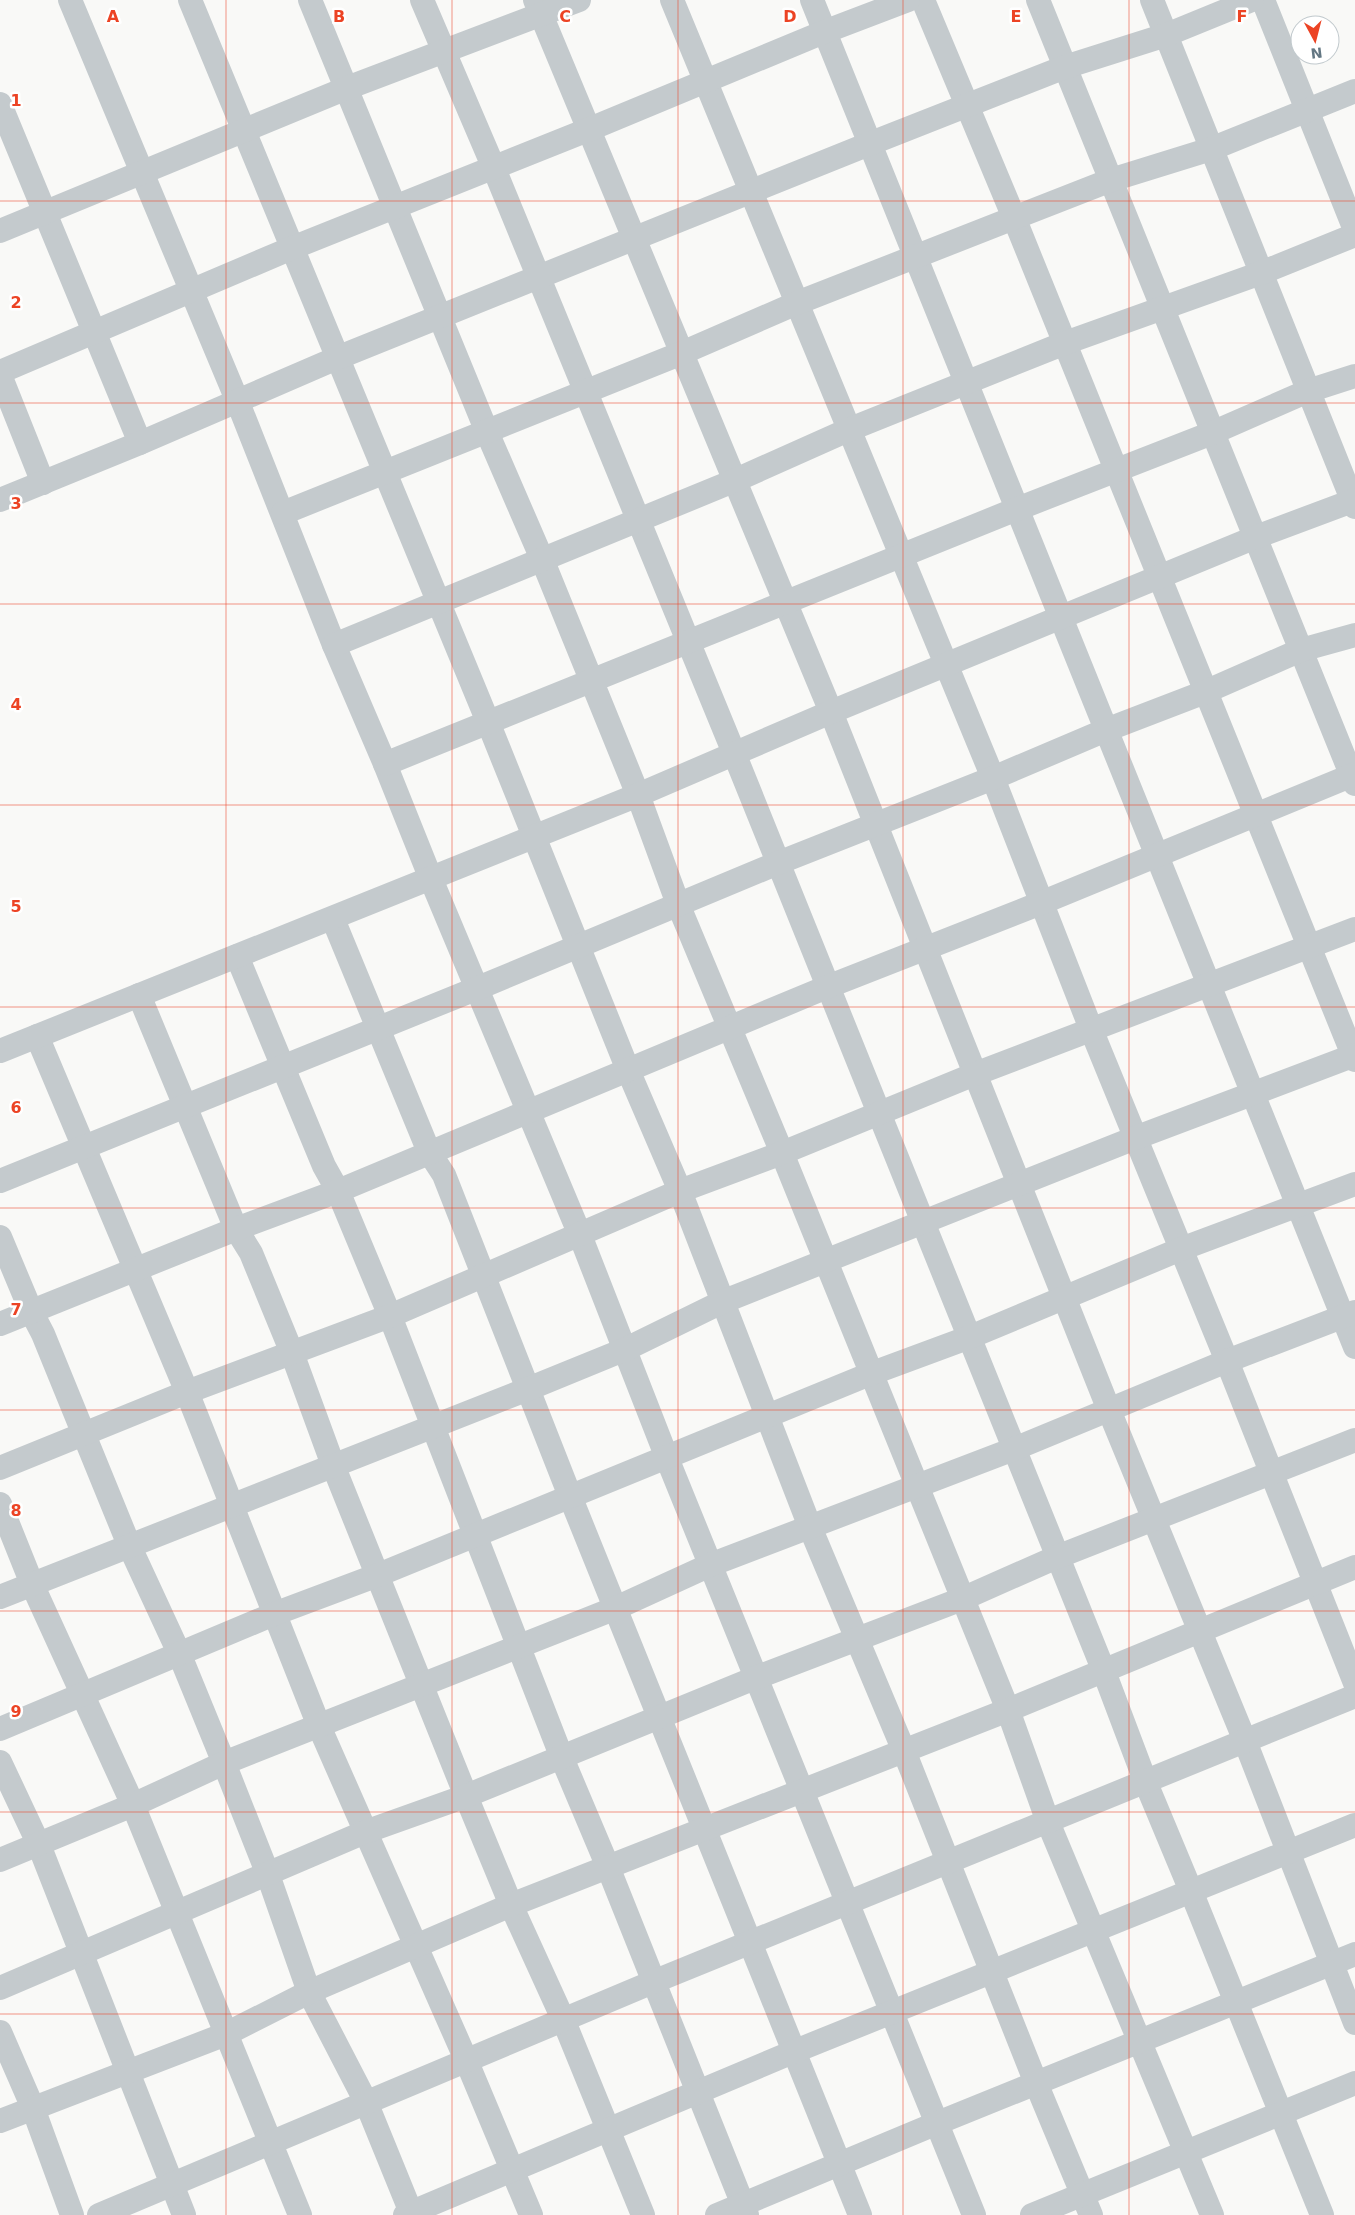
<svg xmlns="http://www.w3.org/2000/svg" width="1355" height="2215" font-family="'DejaVu Sans',sans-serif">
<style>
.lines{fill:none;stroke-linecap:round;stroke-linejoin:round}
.minor{stroke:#c4cacd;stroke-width:24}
.grid{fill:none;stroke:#ec4324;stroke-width:1;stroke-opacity:0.55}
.grid-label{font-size:16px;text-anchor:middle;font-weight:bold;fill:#ec4324;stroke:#fff;stroke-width:5;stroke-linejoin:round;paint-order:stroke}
</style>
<rect width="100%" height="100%" fill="#f9f9f7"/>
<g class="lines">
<!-- minor -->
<g class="minor">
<path d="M70,0l167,400 97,245 51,119 46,115 149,356 87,223 307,757"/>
<path d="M190,0l298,722 140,348 52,121 130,336 94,224 132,332 55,132"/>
<path d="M310,0l177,432 55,127 96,236 40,109 104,249 226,557 40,112 164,393"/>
<path d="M422,0l71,166 241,587 369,916 43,114 45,108 131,324"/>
<path d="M535,0l296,712 278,698 136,331 110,282"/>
<path d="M672,0l321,778 98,251 136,332 128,322"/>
<path d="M812,0l543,1347"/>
<path d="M923,0l92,220 340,840"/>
<path d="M1038,0l317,784"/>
<path d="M1152,0l203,507"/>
<path d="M1263,0l92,230"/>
<path d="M0,104l140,339"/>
<path d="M0,231l347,-143 232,-88"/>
<path d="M0,372l292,-124 298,-119 234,-97 84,-32"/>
<path d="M0,375l43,108"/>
<path d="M0,500l140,-57 197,-85 532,-214 196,-77 101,-32 86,-35"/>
<path d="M283,513l399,-160 115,-50 314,-123 100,-31 144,-58"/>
<path d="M334,645l402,-165 112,-50 217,-87 196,-70 94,-38"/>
<path d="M385,764l632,-255 195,-76 96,-42 47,-15"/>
<path d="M333,919l96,233 15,23 126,321 290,719"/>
<path d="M237,956l87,210 14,25 52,125 172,442 46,109 139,348"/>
<path d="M139,995l97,234 15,24 41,100 41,112 133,331 45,109 52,114 80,196"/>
<path d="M37,1036l150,356 132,334 148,336 64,153"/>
<path d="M0,1051l638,-256 193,-83 425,-175 99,-37"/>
<path d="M0,1181l478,-193 300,-125 215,-85 113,-48 99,-38 96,-42 54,-15"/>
<path d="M0,1237l31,74 12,23 86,211 50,108 45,110 43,109 42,120 57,110 46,113"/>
<path d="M0,1324l236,-95 102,-38 489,-204 214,-84 314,-129"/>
<path d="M0,1468l187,-76 203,-76 290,-125 102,-38 193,-79 380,-145"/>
<path d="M0,1504l32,80 101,221 167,410"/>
<path d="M0,1597l528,-208 98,-40 96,-47 413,-164 220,-83"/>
<path d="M0,1729l274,-115 104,-39 492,-201 100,-37 211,-88 174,-65"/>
<path d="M0,1762l39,83 145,370"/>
<path d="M0,1860l133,-55 91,-42 392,-155 94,-43 304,-116 213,-88 128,-49"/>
<path d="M0,1988l365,-156 101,-36 289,-118 207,-79 95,-42 298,-117"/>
<path d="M0,2032l33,76 39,107"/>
<path d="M0,2121l226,-87 83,-42 202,-87 497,-195 347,-143"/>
<path d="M99,2215l554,-233 702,-286"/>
<path d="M405,2215l388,-163 562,-227"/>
<path d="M717,2215l218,-91 420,-170"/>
<path d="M1032,2215l323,-132"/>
</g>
</g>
<!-- grid -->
<path class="grid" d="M226,0v2215M452,0v2215M678,0v2215M903,0v2215M1129,0v2215M0,201h1355M0,403h1355M0,604h1355M0,805h1355M0,1007h1355M0,1208h1355M0,1410h1355M0,1611h1355M0,1812h1355M0,2014h1355"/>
<g class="grid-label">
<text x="113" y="22">A</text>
<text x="339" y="22">B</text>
<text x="565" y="22">C</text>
<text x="790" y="22">D</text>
<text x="1016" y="22">E</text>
<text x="1242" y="22">F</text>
<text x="16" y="106">1</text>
<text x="16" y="308">2</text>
<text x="16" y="509">3</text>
<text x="16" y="710">4</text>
<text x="16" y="912">5</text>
<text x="16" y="1113">6</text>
<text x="16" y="1315">7</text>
<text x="16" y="1516">8</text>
<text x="16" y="1717">9</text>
</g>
<!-- north arrow -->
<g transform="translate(1315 40) rotate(173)"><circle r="24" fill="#ffffff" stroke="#c1c9cd"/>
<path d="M0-4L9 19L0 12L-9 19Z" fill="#ec4324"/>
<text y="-8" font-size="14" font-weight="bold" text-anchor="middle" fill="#637783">N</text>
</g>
</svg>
